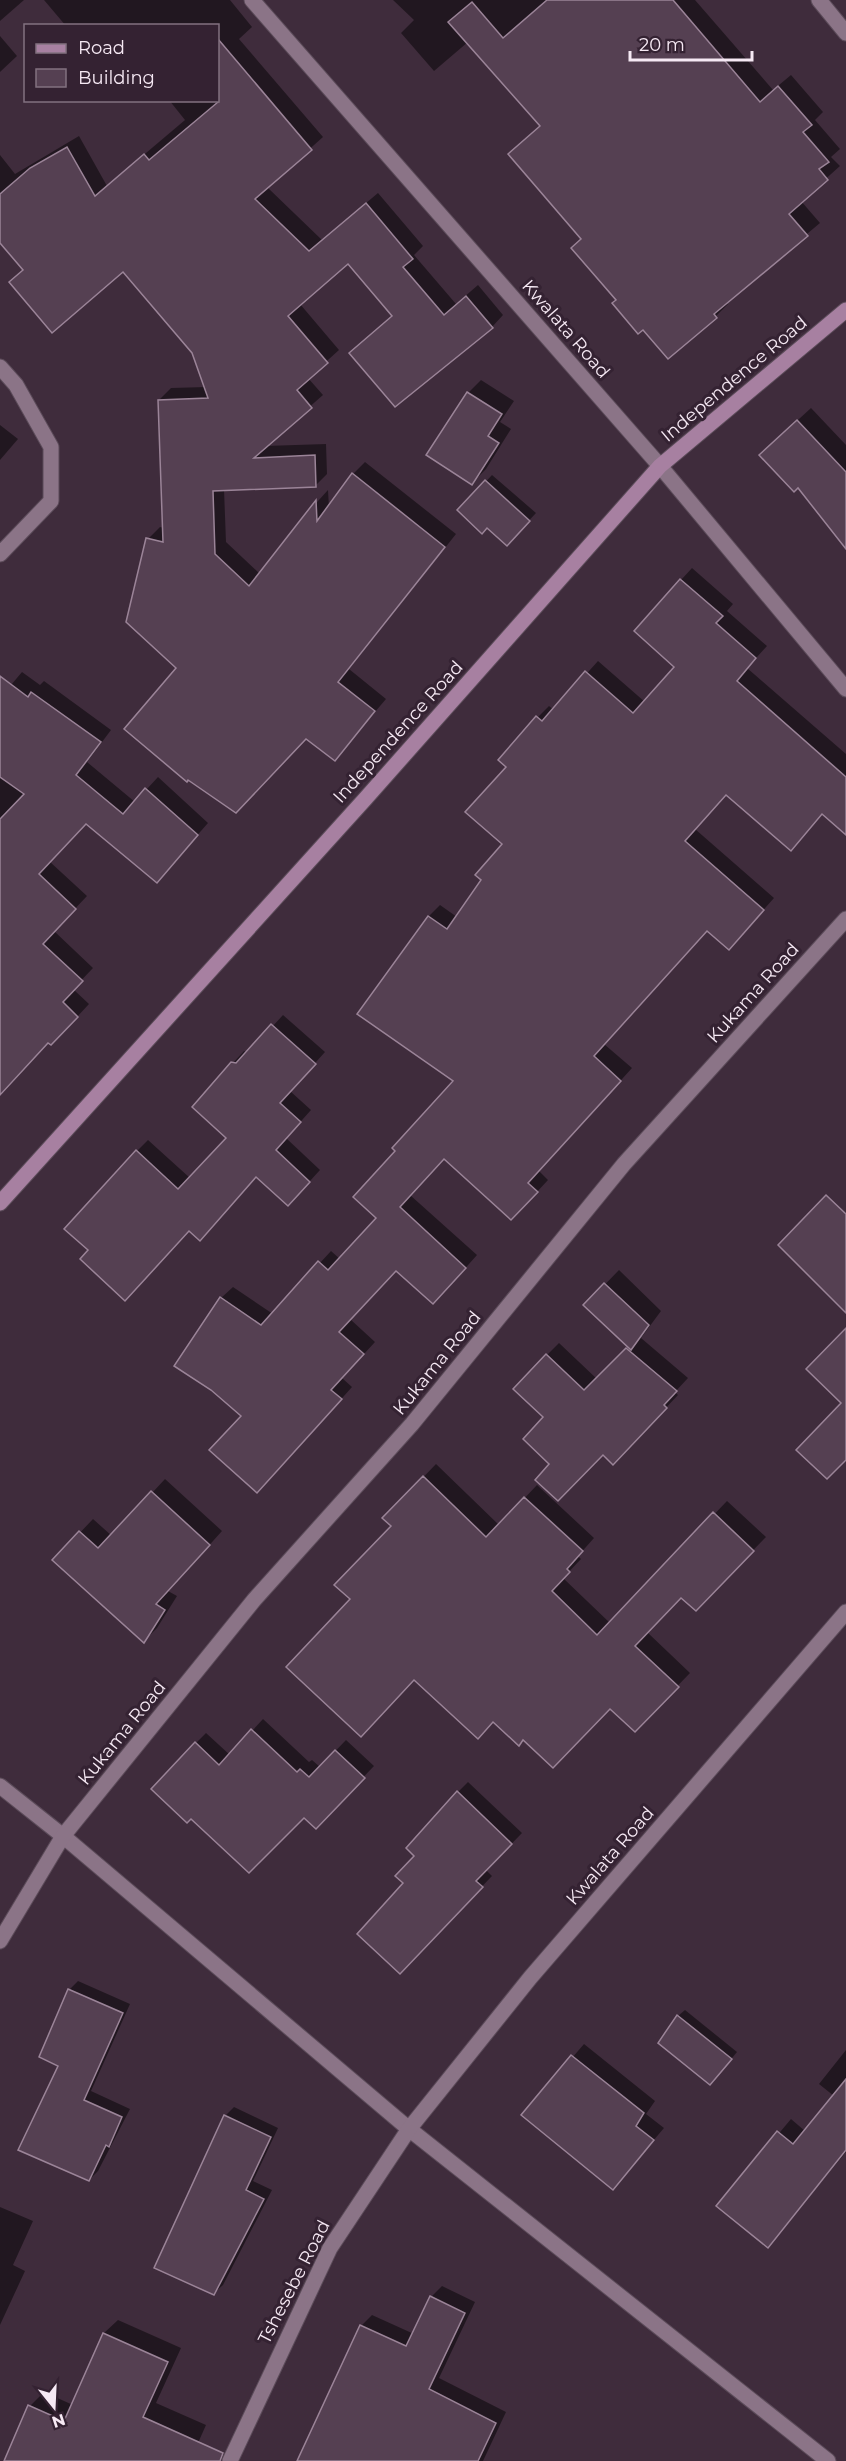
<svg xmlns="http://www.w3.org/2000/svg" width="846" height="2461" font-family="Montserrat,sans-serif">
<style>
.shadow{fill:#0007}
.building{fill:#554052;stroke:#9b8498;stroke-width:1.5}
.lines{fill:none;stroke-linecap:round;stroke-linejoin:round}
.street-casing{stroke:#5b4b59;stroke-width:17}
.secondary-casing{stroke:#5b4b59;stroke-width:17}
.street{stroke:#8b7487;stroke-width:15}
.secondary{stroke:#a780a1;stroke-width:15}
.labels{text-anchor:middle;stroke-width:6;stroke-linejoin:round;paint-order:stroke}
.street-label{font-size:18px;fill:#f6e9f4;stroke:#342232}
</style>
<rect width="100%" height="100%" fill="#3f2c3c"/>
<!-- shadow -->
<g class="shadow">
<path d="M0,0h24l-24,21z"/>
<path d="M44,0h186l22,27 -13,12 84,98 -56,50 55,53 56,-47 45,53 -9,9 42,49 22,-19 25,30 -11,12 -99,-12 -45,-53 -48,42 39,46 -31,28 15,17 -58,51 61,-2 1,30 -12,12 -91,3 2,53 34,32 58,-73 10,-11 1,18 24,-34 12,-12 91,72 -107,135 37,30 -51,60 -29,-22 -128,-70 -30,-128 12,-12 4,1 -5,-128 12,-12 35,-1 -12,-35 -70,-82 -113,12 13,-13 -24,-28v-86l15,19 64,-38 28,50 78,-66 -16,-20h49v-74h-152z"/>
<path d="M393,0h302l78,90 18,-15 32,37 -8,8 25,29 -9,8 9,9 -39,35 19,22 -94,79 2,2 -12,12 -48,41 -50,-58 -36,-60 -41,-114 -73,-83 -34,29 -33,-38 13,-13z"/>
<path d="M0,36l17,20 -17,16z"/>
<path d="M481,380l33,21 -14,21 11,7 -25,40 -14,14 -4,-90z"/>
<path d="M811,408l35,37v102l-72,-105z"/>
<path d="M0,425l18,14 -18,21z"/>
<path d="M492,475l44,38 -29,31 -20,-18 -28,-16z"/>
<path d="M692,568l41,36 -6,7 40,35 -20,22 99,86v65l-120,-26 -31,36 79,69 -34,38 -33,-7 -103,115 28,24 -93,103 9,9 -25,27 -79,-49 -34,37 67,60 -32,36 -49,-22 -46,50 25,23 -33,36 10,9 -83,93 -26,-64 -22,-118 12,-11 40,27 58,-63 9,8 38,-41 19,-68 59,-69 -97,-67 70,-98 11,-11 17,12 47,-73 4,-77 -8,-7 38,-43 11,-11 5,4 44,-49 47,41 31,-36 5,-86z"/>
<path d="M22,672l18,13 4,-4 67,49 -24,32 48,40 23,-25 50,46 -51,58 -71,-59 -37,39 38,35 -33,35 39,37 -20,21 16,15 -26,28 -63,49v-383z"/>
<path d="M283,1015l42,37 -35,39 21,19 -25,28 34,32 -21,23 -42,-17 -67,53 -100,21 47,-99 11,-11 42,38 38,-40 5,-75 11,-12 4,2z"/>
<path d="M619,1270l42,41 -20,27 47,40 -13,14 3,3 -52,55 -75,14 -6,-47 2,-62 12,-12 38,36 32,-32 -44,-42z"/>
<path d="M436,1464l63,61 38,-40 57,53 -16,18 3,3 -18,19 47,45 117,-122 39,36 -70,72 -14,-13 -35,36 43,41 -55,57 -25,-23 -86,32 -172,-140 41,-73 -9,-8z"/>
<path d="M165,1479l57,52 -54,60 9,5 -20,32 -13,13 -90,-81 39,-41 19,17z"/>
<path d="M263,1719l46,43 3,-2 8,7 26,-27 28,26 -48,50h-22l-55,55 -53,-128 10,-10 24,22z"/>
<path d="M468,1782l54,51 -36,37 6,6 -92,96 16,-116 42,-64z"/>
<path d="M78,1981l52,23 -39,87 39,18 -32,62 -9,9 -29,-115 9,-75z"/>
<path d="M685,2010l52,42 -20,24 -39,-60z"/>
<path d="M584,2044l71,57 -9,13 18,14 -51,60 -90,-73z"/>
<path d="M846,2050v102l-78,94 -50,-40 73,-87 14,12 29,-35 -15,-12z"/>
<path d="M234,2107l44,21 -25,53 19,9 -49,95 -9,8 11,-177z"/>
<path d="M0,2207l33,14 -20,44 12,6 -25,54z"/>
<path d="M442,2286l33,16 -36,76 67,34 -23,49h-185l63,-135 11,-11 42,19 17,-37z"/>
<path d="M118,2320l63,28 -25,55 50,22 -16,36h-185l25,-55 14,-14 29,13 31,-72z"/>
</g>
<!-- building -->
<g class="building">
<path d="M547,0h126l87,102 18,-16 34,39 -9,7 26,30 -10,7 9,11 -39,34 19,22 -94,78 3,4 -49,41 -25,-29 -5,4 -26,-31 4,-3 -45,-52 10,-9 -73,-85 32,-28 -92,-104 24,-20 31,36z"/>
<path d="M218,39l94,111 -57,49 54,52 57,-48 47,56 -10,8 41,48 22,-19 27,32 -98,79 -46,-54 43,-37 -44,-52 -60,52 40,47 -31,27 15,18 -58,50 61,-3 1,32 -103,4 2,63 34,32 67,-86 1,21 35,-48 93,74 -107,135 37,29 -40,50 -29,-22 -70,74 -48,-33 -1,2 -63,-53 52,-61 -50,-46 20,-84 17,4 -5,-142 50,-2 -16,-45 -69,-81 -71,61 -43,-51 14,-12 -23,-27v-49l30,-26 37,-21 28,49 49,-42 5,6 69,-58z"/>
<path d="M467,392l35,22 -14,22 11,7 -27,42 -46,-30z"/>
<path d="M797,420l49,52v77l-48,-61 -4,4 -35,-37z"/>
<path d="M485,480l45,41 -23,25 -20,-18 -5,6 -25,-24z"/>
<path d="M680,579l43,37 -7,7 40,35 -19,23 109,96v58l-24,-21 -31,37 -65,-56 -41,46 79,69 -35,40 -22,-19 -113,125 27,25 -93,102 10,9 -27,28 -67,-61 -44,48 66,61 -33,36 -37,-33 -57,61 25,22 -33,36 11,9 -85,94 -48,-43 32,-34 -30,-26 -37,-24 46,-69 41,28 57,-64 10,9 48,-52 -23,-21 42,-46 -3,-3 61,-67 -96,-67 71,-98 19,13 34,-49 -6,-5 27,-31 -37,-32 41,-45 -8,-7 38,-44 6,5 43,-50 48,42 41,-46 -40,-36z"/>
<path d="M0,676l28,21 3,-5 70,50 -25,33 47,39 22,-26 53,47 -41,48 -71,-59 -47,50 37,35 -33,35 40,37 -20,21 15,15 -27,28 -3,-2 -48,52v-276l24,-25 -24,-17z"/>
<path d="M271,1024l45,40 -36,39 21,19 -25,28 34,32 -22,24 -32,-29 -56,64 -11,-10 -64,70 -45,-42 8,-9 -24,-21 72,-79 42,39 48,-51 -34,-31 39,-45 5,1z"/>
<path d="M826,1195l20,19v99l-68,-68z"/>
<path d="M604,1283l45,42 -18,25 -48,-45z"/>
<path d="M846,1328v132l-19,19 -31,-29 45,-47 -35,-34z"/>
<path d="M626,1348l51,43 -13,14 3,3 -54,57 -10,-10 -45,46 -23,-21 14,-16 -26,-25 20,-22 -30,-28 33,-35 38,36z"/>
<path d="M423,1476l63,61 38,-40 59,54 -16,18 3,3 -18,19 45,44 116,-123 41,39 -58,60 -15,-13 -46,48 44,41 -44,45 -25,-23 -57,59 -30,-28 -4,6 -26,-24 -15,17 -64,-59 -53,57 -75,-70 64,-68 -16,-14 57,-59 -9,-8z"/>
<path d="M151,1491l59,54 -54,59 9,6 -21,33 -92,-83 27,-29 19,17z"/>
<path d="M251,1729l46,43 3,-3 9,8 26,-27 30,28 -49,51 -12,-11 -55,55 -58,-54 -4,4 -36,-34 44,-47 24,23z"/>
<path d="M457,1791l55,53 -36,37 7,6 -83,87 -43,-40 46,-51 -8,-7 19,-20 -8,-8z"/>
<path d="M68,1989l55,24 -39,87 38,17 -13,30 -3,-2 -17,36 -71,-31 40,-84 -19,-9z"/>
<path d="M677,2015l55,44 -22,26 -52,-42z"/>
<path d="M571,2055l73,58 -8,13 18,14 -41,50 -92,-75z"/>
<path d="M846,2079v71l-78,98 -52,-42 61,-75 16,13z"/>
<path d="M224,2115l47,22 -25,53 18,9 -50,96 -60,-27z"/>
<path d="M430,2296l35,17 -36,76 67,34 -18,38h-181l63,-136 46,21z"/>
<path d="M103,2333l65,29 -25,55 80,36 -3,8h-216l24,-56 36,16z"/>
</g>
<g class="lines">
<defs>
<g id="street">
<path d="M252,0l408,466 186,223"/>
<path d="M819,0l27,33"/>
<path d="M0,367l16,18 35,62v54l-51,53"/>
<path d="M0,1786l63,50 346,293 419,332"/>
<path d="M0,1941l63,-105 191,-236 158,-176 212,-260 222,-245"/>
<path d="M230,2461l100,-213 79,-119 121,-151 316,-366"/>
</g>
<path id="secondary" d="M0,1203l366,-405 294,-332 186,-156"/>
</defs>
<!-- street casing -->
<use href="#street" class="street-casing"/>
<!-- secondary casing -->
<use href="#secondary" class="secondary-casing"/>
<!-- street -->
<use href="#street" class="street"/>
<!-- secondary -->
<use href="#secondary" class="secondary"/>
</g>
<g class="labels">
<!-- street labels -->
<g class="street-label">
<text transform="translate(566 329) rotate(49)" y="6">Kwalata Road</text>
<text transform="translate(734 379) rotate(-40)" y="6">Independence Road</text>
<text transform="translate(398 732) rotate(-48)" y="6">Independence Road</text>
<text transform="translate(753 993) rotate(-48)" y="6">Kukama Road</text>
<text transform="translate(437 1363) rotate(-51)" y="6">Kukama Road</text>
<text transform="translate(122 1733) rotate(-51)" y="6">Kukama Road</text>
<text transform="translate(610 1856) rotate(-49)" y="6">Kwalata Road</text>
<text transform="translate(294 2282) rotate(-63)" y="6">Tshesebe Road</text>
</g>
</g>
<!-- legend -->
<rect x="24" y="24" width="195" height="78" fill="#342232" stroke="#827280" stroke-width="1.5"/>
<rect x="36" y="44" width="30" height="9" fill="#a780a1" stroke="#827280" stroke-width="1.5"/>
<text x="78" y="54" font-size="18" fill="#f6e9f4">Road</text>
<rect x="36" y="69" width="30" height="18" fill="#554052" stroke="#827280" stroke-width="1.5"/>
<text x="78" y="84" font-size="18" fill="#f6e9f4">Building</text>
<!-- north arrow -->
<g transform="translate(54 2407) rotate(162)" stroke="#342232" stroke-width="4.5" paint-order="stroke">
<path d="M0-4.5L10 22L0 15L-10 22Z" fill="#f6e9f4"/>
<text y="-9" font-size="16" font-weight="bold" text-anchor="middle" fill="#f6e9f4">N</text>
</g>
<!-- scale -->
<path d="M630 51v9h122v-9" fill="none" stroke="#f6e9f4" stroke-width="3"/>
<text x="639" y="51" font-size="18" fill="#f6e9f4" stroke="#342232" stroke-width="4.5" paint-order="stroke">20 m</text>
</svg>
